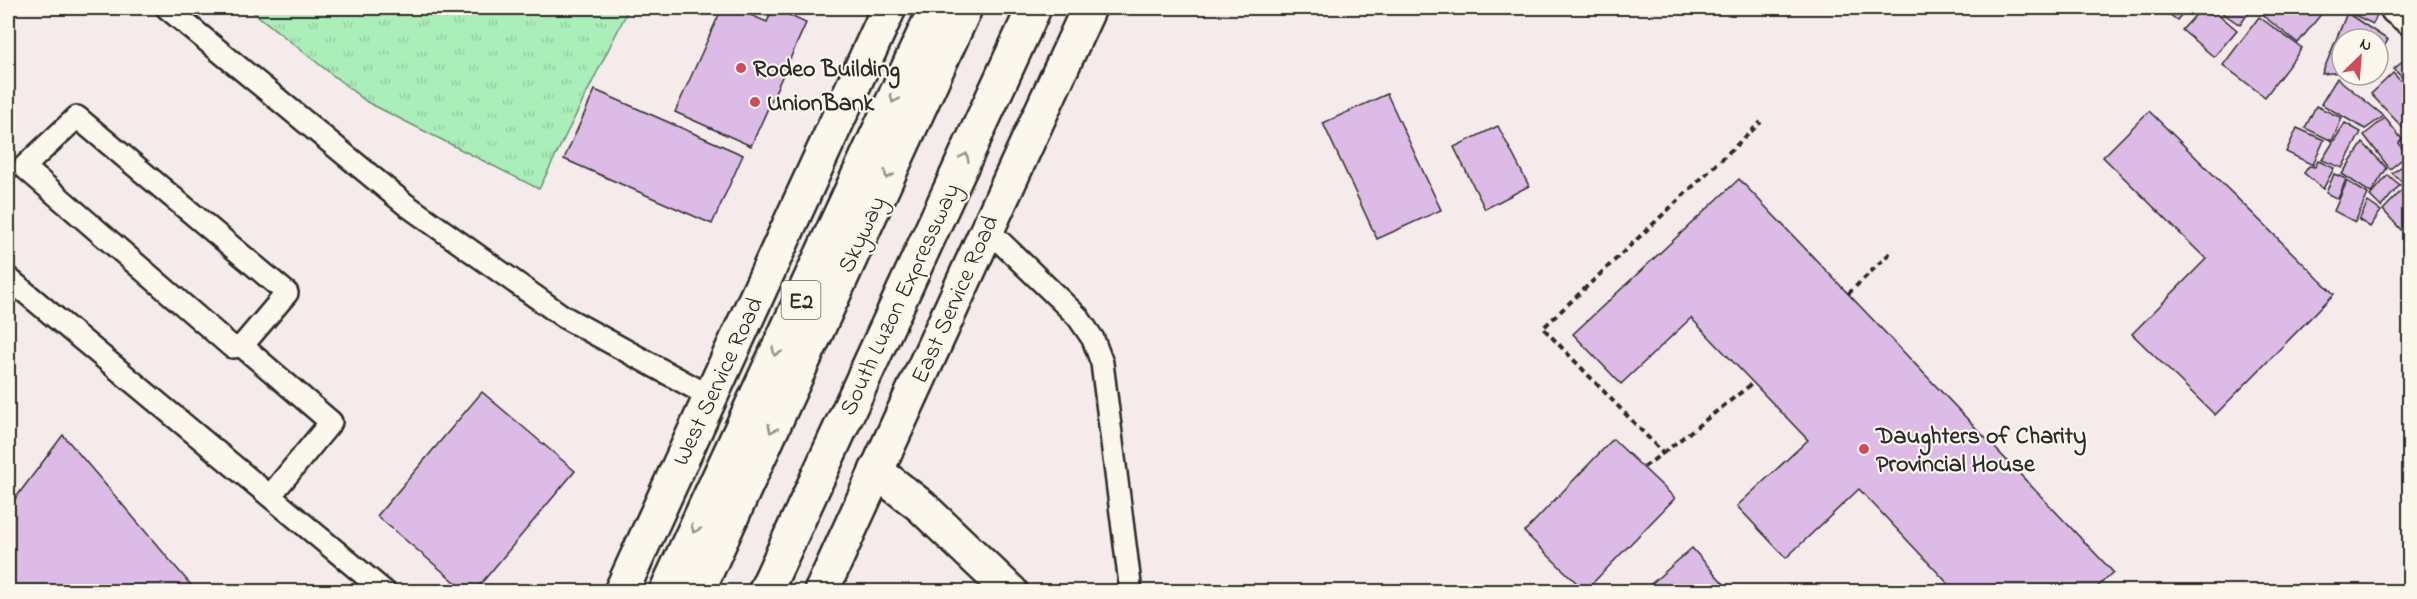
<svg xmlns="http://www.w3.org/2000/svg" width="2417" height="599" font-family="'Indie Flower',sans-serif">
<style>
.grass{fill:url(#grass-tufts);stroke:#6a8c72;stroke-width:1.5}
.building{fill:#ddbbe7;stroke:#2b2b2b;stroke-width:1.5}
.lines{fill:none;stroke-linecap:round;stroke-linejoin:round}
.service-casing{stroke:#2b2b2b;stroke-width:26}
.minor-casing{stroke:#2b2b2b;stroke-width:38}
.tertiary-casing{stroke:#2b2b2b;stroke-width:38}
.secondary-casing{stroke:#2b2b2b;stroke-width:38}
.motorway-casing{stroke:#2b2b2b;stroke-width:38}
.path{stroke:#2b2b2b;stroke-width:4;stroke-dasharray:6 4.5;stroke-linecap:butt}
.service{stroke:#fbf7ec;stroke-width:21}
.minor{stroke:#fbf7ec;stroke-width:33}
.tertiary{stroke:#fbf7ec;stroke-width:33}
.secondary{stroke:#fbf7ec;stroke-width:33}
.motorway{stroke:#fbf7ec;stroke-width:33}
.oneway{stroke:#93918c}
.poi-dot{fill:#d1495b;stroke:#fbf7ec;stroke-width:2}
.labels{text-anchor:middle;stroke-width:4.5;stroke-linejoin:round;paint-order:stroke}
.shield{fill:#fbf7ec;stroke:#696865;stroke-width:1.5}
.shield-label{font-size:22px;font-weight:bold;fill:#2b2b2b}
.poi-label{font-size:24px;font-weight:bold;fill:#2b2b2b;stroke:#fbf7ec;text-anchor:start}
.street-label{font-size:24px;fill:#2b2b2b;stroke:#fbf7ec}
</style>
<defs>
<pattern id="grass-tufts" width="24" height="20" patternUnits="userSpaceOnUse" patternTransform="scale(1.5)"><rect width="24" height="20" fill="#aaeeb9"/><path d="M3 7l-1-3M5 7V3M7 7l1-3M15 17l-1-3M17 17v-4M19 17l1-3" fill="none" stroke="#92cc9f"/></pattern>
</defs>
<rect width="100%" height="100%" fill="#f5ebeb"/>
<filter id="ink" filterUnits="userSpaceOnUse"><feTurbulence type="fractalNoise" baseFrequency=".0167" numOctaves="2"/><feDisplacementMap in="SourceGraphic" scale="12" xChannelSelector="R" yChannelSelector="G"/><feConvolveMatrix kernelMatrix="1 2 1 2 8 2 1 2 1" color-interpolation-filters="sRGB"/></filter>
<g filter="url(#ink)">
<!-- grass -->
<path class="grass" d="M248,8h381l-90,181 -172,-87z"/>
<!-- building -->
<g class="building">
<path d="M722,8h12l33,14 6,-14 33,15 -55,123 -76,-34z"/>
<path d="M2161,8h26l-10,12z"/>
<path d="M2202,8h9l26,22 -23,27 -32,-27z"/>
<path d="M2215,8h37l-12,17z"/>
<path d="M2268,8h58l-28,35 -36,-28z"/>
<path d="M2355,8h25l-7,16 -21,-10z"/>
<path d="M2347,13l41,27 -10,16v-17h-36v33l-20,2z"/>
<path d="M2259,17l43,31 -37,49 -42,-32z"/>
<path d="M2410,55v31l-16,-17z"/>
<path d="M2393,73l17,18v31l-7,6 -32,-34z"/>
<path d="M2337,78l47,38 -19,13 -44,-25z"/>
<path d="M595,90l148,65 -31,69 -148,-65z"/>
<path d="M1387,94l54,116 -64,29 -54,-116z"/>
<path d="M2316,106l26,12 -10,23 -27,-13z"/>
<path d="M2149,111l185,183 -119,121 -83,-81 74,-75 -103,-102z"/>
<path d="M2385,118l17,21 -3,4 7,13 -16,13 -26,-34z"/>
<path d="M2345,123l16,9 -19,36 -20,-8z"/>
<path d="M1498,126l31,60 -44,23 -31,-62z"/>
<path d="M2297,128l27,12 -11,25 -27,-13z"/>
<path d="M2363,143l24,25 -16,25 -29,-19z"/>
<path d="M2318,161l16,7 -11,21 -19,-16 5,-7 6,1z"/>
<path d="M2410,161v28l-18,-16z"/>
<path d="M2334,174l12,5 -8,20 -12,-6z"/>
<path d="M2388,175l12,10 -19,22 -11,-11z"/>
<path d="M1739,179l374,393 -21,20h-136l-97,-103 -73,69 -49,-52 71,-66 -117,-122 -70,66 -48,-50z"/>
<path d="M2347,181l21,13 -13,28 -21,-11z"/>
<path d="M2403,189l7,7v28l-7,8 -20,-22z"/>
<path d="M2368,202l13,9 -11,16 -11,-7z"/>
<path d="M482,392l93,79 -101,121h-7l-90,-76z"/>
<path d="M63,435l134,157h-189v-84z"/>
<path d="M1613,439l62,59 -90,93 -61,-59z"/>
<path d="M1692,548l39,44h-89z"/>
</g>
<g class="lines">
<defs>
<g id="service">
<path d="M167,8l238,196 159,113 147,80"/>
<path d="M77,117l210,176 -45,53 -10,1 -208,-180z"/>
<path d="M986,228l92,89 15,22 9,24 29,229"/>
<path d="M8,278l377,314"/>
<path d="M242,346l89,76 -61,74"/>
</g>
<path id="minor" d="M2397,8l13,10"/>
<path id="tertiary" d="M876,471l45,35 90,86"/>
<g id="secondary">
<path d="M621,592l268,-584"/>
<path d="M821,592l268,-584"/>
</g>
<g id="motorway">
<path d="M666,592l270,-584"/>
<path d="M697,592l268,-584"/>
<path d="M765,592l269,-584"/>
</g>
</defs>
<!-- service casing -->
<use href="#service" class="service-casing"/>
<!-- minor casing -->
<use href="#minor" class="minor-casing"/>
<!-- tertiary casing -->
<use href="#tertiary" class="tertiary-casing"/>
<!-- secondary casing -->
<use href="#secondary" class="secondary-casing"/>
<!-- motorway casing -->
<use href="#motorway" class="motorway-casing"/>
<!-- path -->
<g class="path">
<path d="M1848,294l43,-42"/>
<path d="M1663,453l90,-70"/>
<path d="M1644,467l19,-14 -120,-125 218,-206"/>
</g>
<!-- service -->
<use href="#service" class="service"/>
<!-- minor -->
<use href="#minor" class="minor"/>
<!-- tertiary -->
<use href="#tertiary" class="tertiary"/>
<!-- secondary -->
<use href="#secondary" class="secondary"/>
<!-- motorway -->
<use href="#motorway" class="motorway"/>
</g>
<!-- one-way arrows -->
<defs><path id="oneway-chevron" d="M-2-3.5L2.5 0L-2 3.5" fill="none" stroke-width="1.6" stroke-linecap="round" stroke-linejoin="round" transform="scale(1.5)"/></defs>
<g class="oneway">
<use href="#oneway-chevron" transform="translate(894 99) rotate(115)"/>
<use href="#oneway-chevron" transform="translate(965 157) rotate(-65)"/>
<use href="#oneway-chevron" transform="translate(888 175) rotate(115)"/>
<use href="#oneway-chevron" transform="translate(776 352) rotate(115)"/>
<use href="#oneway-chevron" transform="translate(772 429) rotate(115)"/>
<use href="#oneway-chevron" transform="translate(695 529) rotate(115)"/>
</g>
</g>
<!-- markers -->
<g class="poi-dot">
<circle cx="741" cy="68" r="6"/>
<circle cx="755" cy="102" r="6"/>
<circle cx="1864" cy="449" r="6"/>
</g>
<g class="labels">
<!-- shield labels -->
<rect class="shield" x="781.5" y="281" width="39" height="38" rx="4.5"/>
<g class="shield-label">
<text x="801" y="308">E2</text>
</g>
<!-- poi labels -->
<g class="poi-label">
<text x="753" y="76">Rodeo Building</text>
<text x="767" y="110">UnionBank</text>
<text x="1876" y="443">Daughters of Charity<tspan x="1876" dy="28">Provincial House</tspan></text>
</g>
<!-- street labels -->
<g class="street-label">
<text transform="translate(861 234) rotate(-65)" y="8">Skyway</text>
<text transform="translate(899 299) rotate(-65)" y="8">South Luzon Expressway</text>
<text transform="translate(954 299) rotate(-66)" y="8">East Service Road</text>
<text transform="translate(717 381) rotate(-65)" y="8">West Service Road</text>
</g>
</g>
<!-- margin -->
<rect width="2417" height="599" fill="none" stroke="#fbf7ec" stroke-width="30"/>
<rect x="15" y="15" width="2387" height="569" fill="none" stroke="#2b2b2b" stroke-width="2" filter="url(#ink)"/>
<!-- north arrow -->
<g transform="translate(2360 57) rotate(25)"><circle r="28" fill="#fbf7ec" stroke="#a8a59f" stroke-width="1.5"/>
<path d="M0-4.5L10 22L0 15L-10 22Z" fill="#d1495b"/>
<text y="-9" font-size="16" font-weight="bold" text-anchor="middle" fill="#2b2b2b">N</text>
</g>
</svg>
